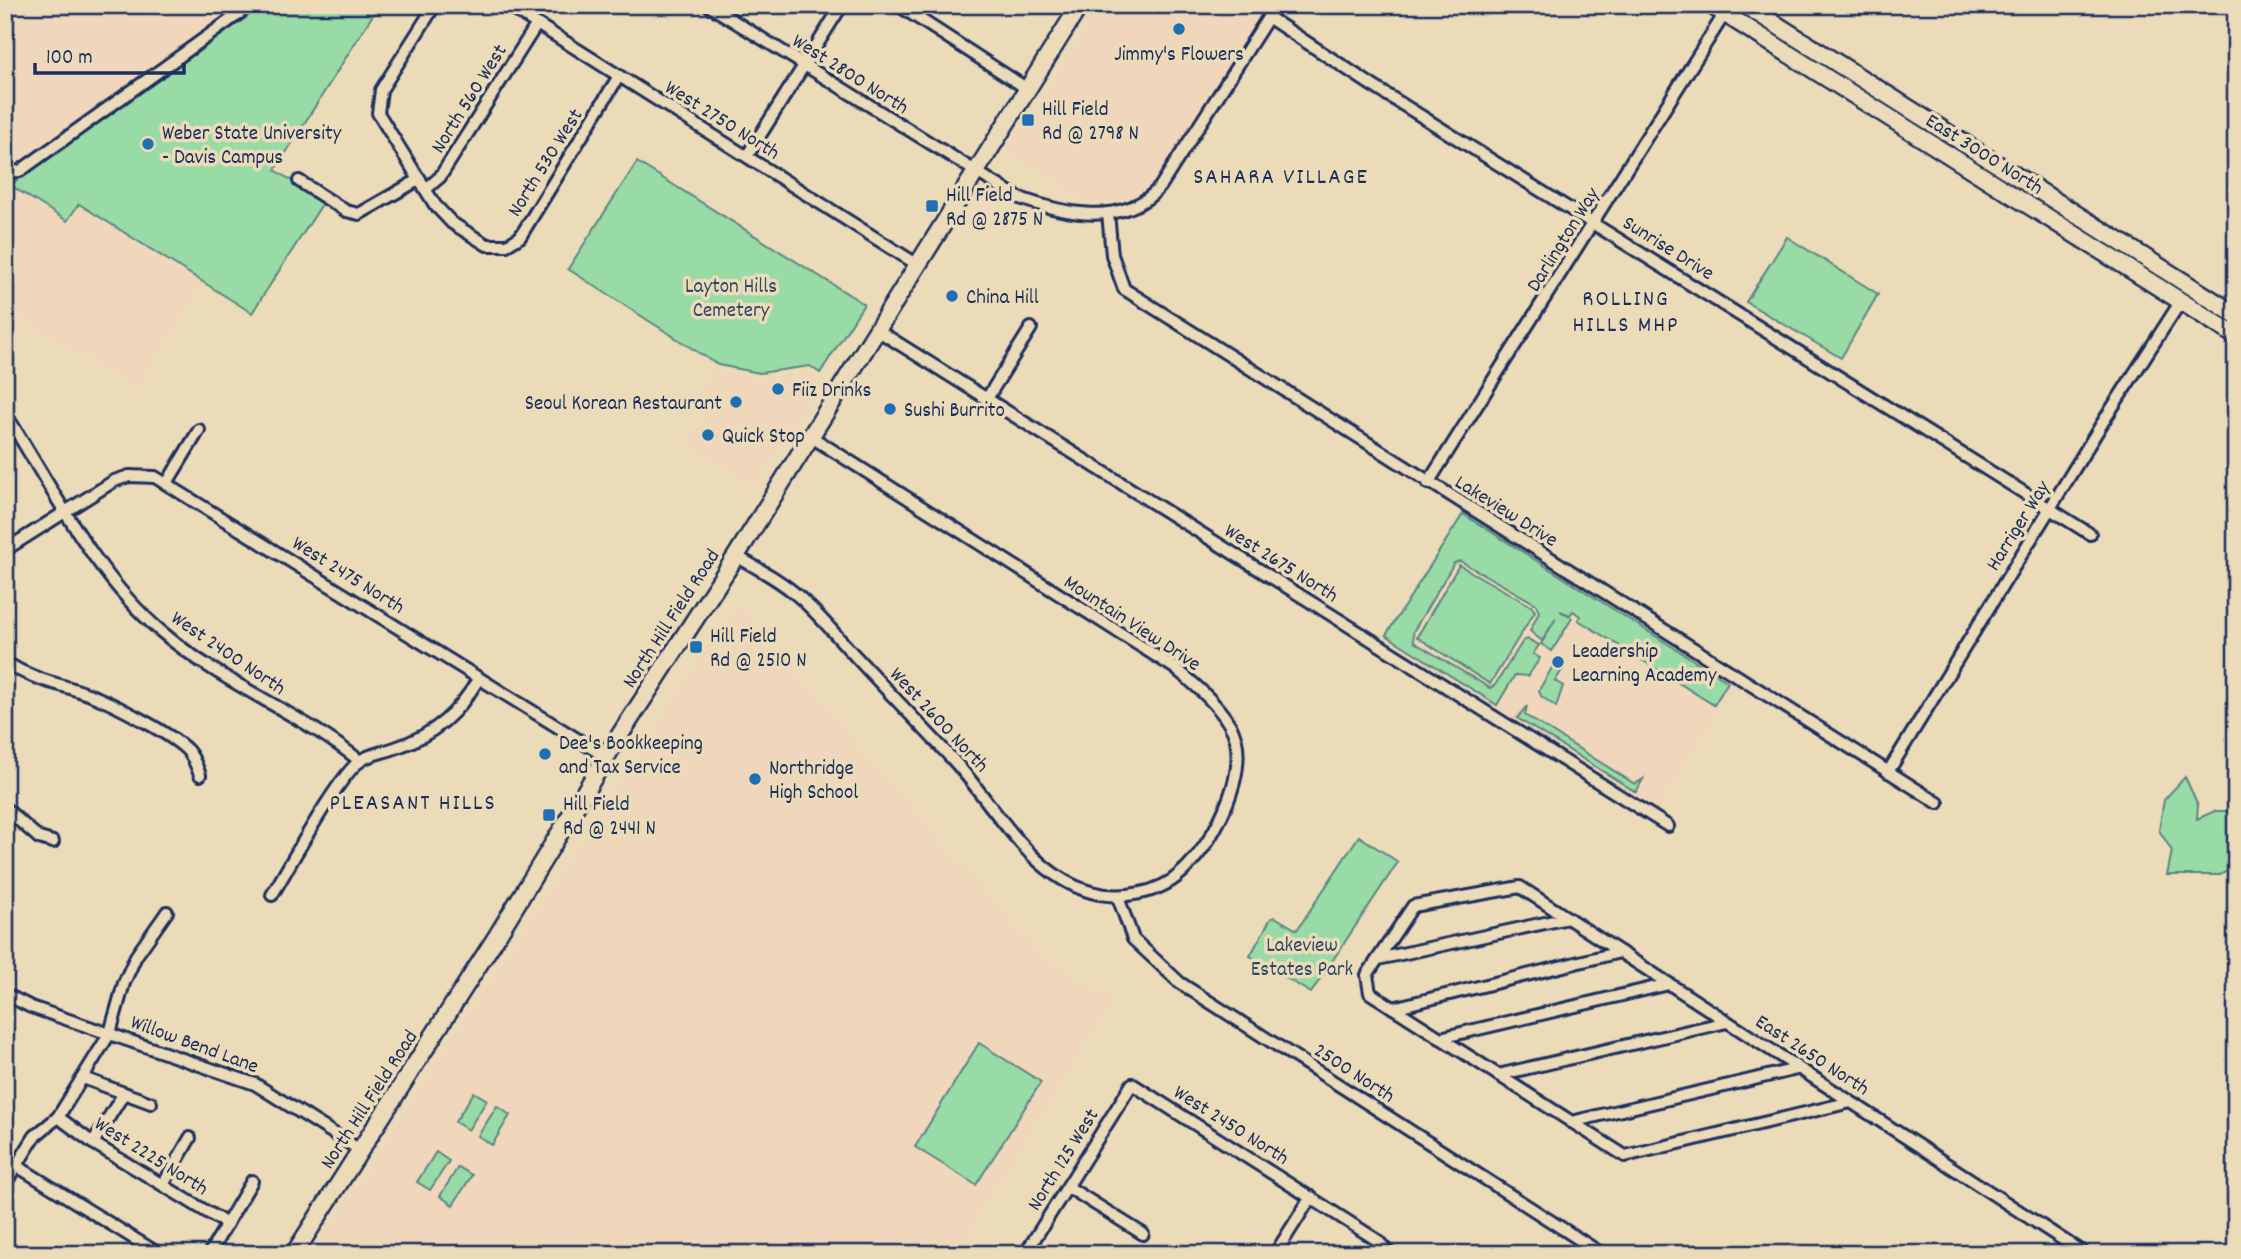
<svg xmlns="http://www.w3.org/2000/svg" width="2241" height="1259" font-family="Dekko,sans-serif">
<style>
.built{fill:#f0d6bb}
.green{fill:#99dba6;stroke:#5a8582;stroke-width:2}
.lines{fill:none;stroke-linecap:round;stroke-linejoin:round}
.minor-casing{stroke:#1b2f5e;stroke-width:16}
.primary-casing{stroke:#1b2f5e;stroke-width:21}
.minor{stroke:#ecdbb8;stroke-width:10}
.primary{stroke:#ecdbb8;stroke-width:16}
.poi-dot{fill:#1f6fb2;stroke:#ecdbb8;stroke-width:2.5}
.labels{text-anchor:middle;stroke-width:7;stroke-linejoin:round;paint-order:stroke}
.poi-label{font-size:21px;fill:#1b2f5e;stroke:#ecdbb8;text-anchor:start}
.street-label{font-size:21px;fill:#1b2f5e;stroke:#ecdbb8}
.park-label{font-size:21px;fill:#2e4969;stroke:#ecdbb8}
.neighbourhood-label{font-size:23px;letter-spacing:2px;fill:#1b2f5e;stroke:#ecdbb8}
</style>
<rect width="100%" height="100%" fill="#ecdbb8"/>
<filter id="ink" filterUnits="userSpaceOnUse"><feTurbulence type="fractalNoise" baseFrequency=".0143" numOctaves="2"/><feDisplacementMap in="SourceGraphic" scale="14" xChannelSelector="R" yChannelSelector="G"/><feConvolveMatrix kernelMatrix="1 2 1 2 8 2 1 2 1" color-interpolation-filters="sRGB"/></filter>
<g filter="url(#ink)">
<!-- built -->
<g class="built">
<path d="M5,5h374l-243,384 -131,-81z"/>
<path d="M1101,5h167l-113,176 -15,14 -44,11 -88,-55z"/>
<path d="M712,367l7,5 41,8 46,-9 15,8 -66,107 -67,-42 23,-38 -16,-11z"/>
<path d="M1460,516l273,170 -76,123 -274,-170z"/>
<path d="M736,604l303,349 75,47 -160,254h-641z"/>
</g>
<!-- green -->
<g class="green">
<path d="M250,5h129l-104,165 49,31 -72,112 -173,-109 -12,17 -57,-36 244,-173z"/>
<path d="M637,162l227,142 -44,69 -10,-7 -50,7 -42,-8 -150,-96z"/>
<path d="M1787,237l91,57 -37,64 -95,-56z"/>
<path d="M1463,514l265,168 -14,23 -136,-85 2,-4 -7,-5 -3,4 -10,-4 12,7 -20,33 -11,-7 15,-26 -14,23 -12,-10 9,-19 -3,-8 -76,-43 -6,2 -41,69 1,10 76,46 5,-3 28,-44 5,-2 11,6 -6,9 7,4 -12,18 -13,-1 -18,30 -111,-70z"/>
<path d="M1459,565l72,41 4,5 -45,73 -73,-47z"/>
<path d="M1556,661l8,6 -9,14 8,5 -7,21 -15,-11 -2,-6z"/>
<path d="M1527,706l-2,9 110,69 8,-5 -7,13 -119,-74z"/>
<path d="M2185,777l13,28 -1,14 18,-8h21v55l-16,9h-53l5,-24 -13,-21 5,-30z"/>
<path d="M1359,836l39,26 -87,131 -61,-37 21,-38 4,-1 22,13z"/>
<path d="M979,1043l62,39 -65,103 -61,-38z"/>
<path d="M474,1092l13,8 -19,30 -13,-8z"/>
<path d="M497,1106l13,9 -18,30 -14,-9z"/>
<path d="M436,1152l13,9 -19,29 -13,-8z"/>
<path d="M458,1167l14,8 -19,30 -13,-9z"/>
</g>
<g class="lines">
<defs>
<g id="minor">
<path d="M435,5l-54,85 -3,23 57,92 17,18 35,22h20l13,-8 99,-161"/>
<path d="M507,5l411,260"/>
<path d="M708,5l309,192c46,17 106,31 143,-10l116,-182"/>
<path d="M898,5l131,85"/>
<path d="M1268,17l105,69 717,448"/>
<path d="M747,156l95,-151"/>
<path d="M5,172l15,-1 220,-158 3,-8"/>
<path d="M299,181l47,30 13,3 61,-35"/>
<path d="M426,189l14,-12 97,-153"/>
<path d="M1108,213l4,42 12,34 814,514"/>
<path d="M877,330l791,496"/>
<path d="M986,400l45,-72"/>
<path d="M5,413c47,74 91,165 158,220 60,51 136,79 197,128"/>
<path d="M167,483l32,-53"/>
<path d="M1428,483l297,-470"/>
<path d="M5,550l109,-69 15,-5 26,1 451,280"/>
<path d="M736,556c21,12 44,24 62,40 21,18 40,42 59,62 32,35 66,69 98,104 40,44 75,113 136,130 29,8 68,2 90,-19 31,-28 64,-91 55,-133 -6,-26 -41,-56 -61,-72l-365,-232"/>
<path d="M5,662c30,19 49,20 80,31 24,8 87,41 103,58 6,7 9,16 12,24"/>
<path d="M1888,772l215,-350 78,-121"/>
<path d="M5,808l34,30 14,4"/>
<path d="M272,895c17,-28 66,-119 88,-134 9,-7 25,-9 35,-13 39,-13 63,-34 84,-70"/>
<path d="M1118,897l15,42 47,44 422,271"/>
<path d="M1378,959l190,-41"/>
<path d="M5,994l26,13 224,77 105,66"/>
<path d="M1393,1008l227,-56"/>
<path d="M1440,1038l229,-54"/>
<path d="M1498,1075l229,-53"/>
<path d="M83,1078l68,25"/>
<path d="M1851,1102l-226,54 -255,-163 -3,-18 46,-69 107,-19 565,367"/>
<path d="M58,1117l35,26 134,81"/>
<path d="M1571,1122l226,-53"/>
<path d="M93,1143l31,-50"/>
<path d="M17,1166l142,88"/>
<path d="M5,1184l30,-48 23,-19 52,-84 14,-50 12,-27 31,-44"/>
<path d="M163,1185l27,-47"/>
<path d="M1068,1187l75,47"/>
<path d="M209,1254l43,-73"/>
<path d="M1025,1254l107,-170 245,156 13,14"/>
<path d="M1275,1254l36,-57"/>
</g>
<g id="primary">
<path d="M1711,5l525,331"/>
<path d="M1745,5l491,310"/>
<path d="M294,1254l203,-318 117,-192 122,-188 344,-551"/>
</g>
</defs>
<!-- minor casing -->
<use href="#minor" class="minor-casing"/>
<!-- primary casing -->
<use href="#primary" class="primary-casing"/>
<!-- minor -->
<use href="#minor" class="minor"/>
<!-- primary -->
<use href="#primary" class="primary"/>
</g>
</g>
<!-- markers -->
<g class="poi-dot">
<circle cx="1179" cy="29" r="7"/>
<rect x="1021" y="113" width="14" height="14" rx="3.5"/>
<circle cx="148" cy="144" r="7"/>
<rect x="925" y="199" width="14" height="14" rx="3.5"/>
<circle cx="952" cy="296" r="7"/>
<circle cx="778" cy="389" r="7"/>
<circle cx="736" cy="402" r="7"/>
<circle cx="890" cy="409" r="7"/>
<circle cx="708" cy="435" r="7"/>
<rect x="689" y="640" width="14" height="14" rx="3.5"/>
<circle cx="1558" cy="662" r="7"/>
<circle cx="545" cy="754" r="7"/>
<circle cx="755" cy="779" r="7"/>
<rect x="542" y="808" width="14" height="14" rx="3.5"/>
</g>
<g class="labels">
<!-- poi labels -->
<g class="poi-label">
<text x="1179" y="60" text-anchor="middle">Jimmy's Flowers</text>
<text x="1042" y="115">Hill Field<tspan x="1042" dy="24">Rd @ 2798 N</tspan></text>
<text x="162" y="139">Weber State University<tspan x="162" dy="24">- Davis Campus</tspan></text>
<text x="946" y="201">Hill Field<tspan x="946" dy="24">Rd @ 2875 N</tspan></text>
<text x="966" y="303">China Hill</text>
<text x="792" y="396">Fiiz Drinks</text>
<text x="722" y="409" text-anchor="end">Seoul Korean Restaurant</text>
<text x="904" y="416">Sushi Burrito</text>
<text x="722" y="442">Quick Stop</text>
<text x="710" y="642">Hill Field<tspan x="710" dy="24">Rd @ 2510 N</tspan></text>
<text x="1572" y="657">Leadership<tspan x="1572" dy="24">Learning Academy</tspan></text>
<text x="559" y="749">Dee's Bookkeeping<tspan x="559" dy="24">and Tax Service</tspan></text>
<text x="769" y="774">Northridge<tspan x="769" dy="24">High School</tspan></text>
<text x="563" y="810">Hill Field<tspan x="563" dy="24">Rd @ 2441 N</tspan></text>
</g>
<!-- street labels -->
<g class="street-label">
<text transform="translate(851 73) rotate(32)" y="7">West 2800 North</text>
<text transform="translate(468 98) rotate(-58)" y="7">North 560 West</text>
<text transform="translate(723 119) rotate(32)" y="7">West 2750 North</text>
<text transform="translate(1985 153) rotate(32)" y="7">East 3000 North</text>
<text transform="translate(544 162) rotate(-58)" y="7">North 530 West</text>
<text transform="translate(1562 239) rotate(-58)" y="7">Darlington Way</text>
<text transform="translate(1669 247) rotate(32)" y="7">Sunrise Drive</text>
<text transform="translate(1507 510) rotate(32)" y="7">Lakeview Drive</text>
<text transform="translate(2017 525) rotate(-58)" y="7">Harriger Way</text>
<text transform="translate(1282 562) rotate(32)" y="7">West 2675 North</text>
<text transform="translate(349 574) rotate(32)" y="7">West 2475 North</text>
<text transform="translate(670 618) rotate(-57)" y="7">North Hill Field Road</text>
<text transform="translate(1133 622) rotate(33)" y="7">Mountain View Drive</text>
<text transform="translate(229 652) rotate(34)" y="7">West 2400 North</text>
<text transform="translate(940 719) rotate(47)" y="7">West 2600 North</text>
<text transform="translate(195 1043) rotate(20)" y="7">Willow Bend Lane</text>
<text transform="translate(1813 1054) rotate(33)" y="7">East 2650 North</text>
<text transform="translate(1355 1072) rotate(33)" y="7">2500 North</text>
<text transform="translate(368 1099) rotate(-57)" y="7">North Hill Field Road</text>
<text transform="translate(1232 1124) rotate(32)" y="7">West 2450 North</text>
<text transform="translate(152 1155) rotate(32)" y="7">West 2225 North</text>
<text transform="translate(1062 1159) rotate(-58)" y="7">North 125 West</text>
</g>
<!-- park labels -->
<g class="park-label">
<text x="731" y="292">Layton Hills<tspan x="731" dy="24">Cemetery</tspan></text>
<text x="1302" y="951">Lakeview<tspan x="1302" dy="24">Estates Park</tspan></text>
</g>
<!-- neighbourhood labels -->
<g class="neighbourhood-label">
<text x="1281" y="183">SAHARA VILLAGE</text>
<text x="1626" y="305">ROLLING<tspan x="1626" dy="26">HILLS MHP</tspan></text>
<text x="413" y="809">PLEASANT HILLS</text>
</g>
</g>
<!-- margin -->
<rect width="2241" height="1259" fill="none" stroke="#ecdbb8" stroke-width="28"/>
<rect x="14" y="14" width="2213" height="1231" fill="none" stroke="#1b2f5e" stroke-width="2.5" filter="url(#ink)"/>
<!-- scale -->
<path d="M35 63v10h149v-10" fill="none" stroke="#1b2f5e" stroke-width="3.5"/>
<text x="46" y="63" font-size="21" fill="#1b2f5e" stroke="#ecdbb8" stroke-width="5" paint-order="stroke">100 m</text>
</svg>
